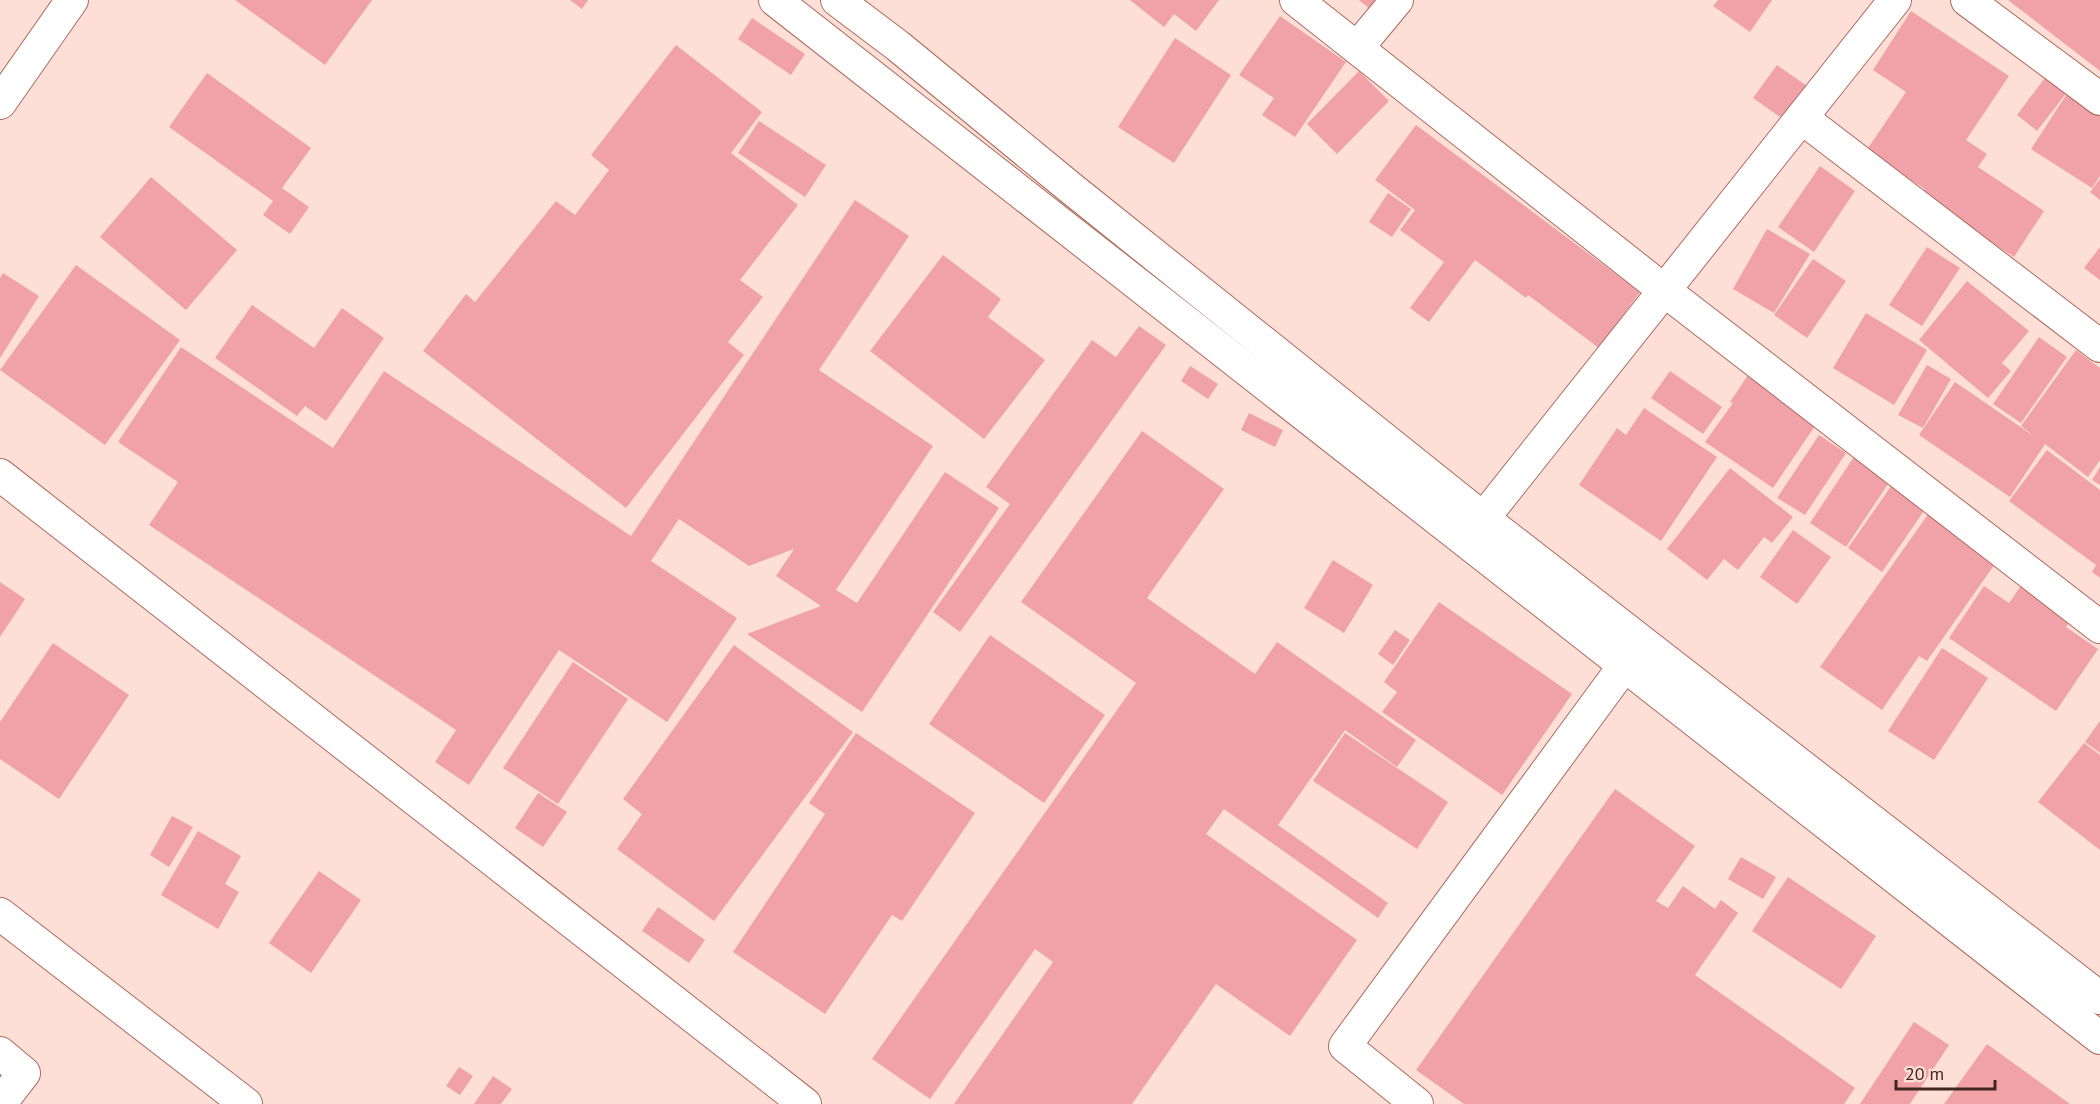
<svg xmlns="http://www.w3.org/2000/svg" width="2100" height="1104" font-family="'PT Sans',sans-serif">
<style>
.building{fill:#f1a2a9}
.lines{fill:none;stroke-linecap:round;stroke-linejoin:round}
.minor-casing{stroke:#ac6b5c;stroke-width:34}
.minor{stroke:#fff;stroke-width:32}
</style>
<rect width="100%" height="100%" fill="#fddfd8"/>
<!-- building -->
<g class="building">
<path d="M235,0h137l-47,65z"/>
<path d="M570,0h18l-6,9z"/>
<path d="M1130,0h89l-23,31 -22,-17 -10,13z"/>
<path d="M1359,0h21l-9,10z"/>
<path d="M1718,0h54l-22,32 -37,-26z"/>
<path d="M2008,0h92v71z"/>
<path d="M1911,11l98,65 -43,64 21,14 -9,13 66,44 -30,46 -94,-62 5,-6 -59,-38 40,-59 -33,-22z"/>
<path d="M1280,16l66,46 -51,75 -33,-22 12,-17 -35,-23z"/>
<path d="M752,18l53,36 -14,21 -53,-36z"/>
<path d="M1175,38l56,37 -57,88 -56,-36z"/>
<path d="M676,45l86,67 -31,41 67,52 -58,75 23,17 -35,45 16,13 -118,153 -203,-157 43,-57 9,8 81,-101 19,14 34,-45 -18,-15z"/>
<path d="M1777,65l30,21 -24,33 -30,-21z"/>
<path d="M1359,71l30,30 -52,53 -30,-30z"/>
<path d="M207,73l104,75 -29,40 27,19 -19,27 -27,-19 10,-14 -104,-74z"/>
<path d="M2047,75l21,16 -31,40 -20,-16z"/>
<path d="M2070,89l30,20v67l-8,12 -61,-39z"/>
<path d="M759,121l67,44 -21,32 -67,-44z"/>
<path d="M1416,125l224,167 -41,56 -71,-53 -2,3 -51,-38 -46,62 -19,-14 34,-46 -44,-32 15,-20 -40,-30z"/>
<path d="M1820,166l35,25 -41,61 -36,-25z"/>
<path d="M151,177l86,73 -51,60 -86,-73z"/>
<path d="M2100,179v21l-10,-8z"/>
<path d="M1388,193l23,16 -19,28 -23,-15z"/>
<path d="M855,200l54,36 -90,134 114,76 -97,144 21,13 88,-131 54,36 -137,204 -115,-78 74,-28 -45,-30 18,-27 -45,17 -70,-47 -28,42 86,57 -70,104 -108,-72 -90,135 -34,-23 21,-32 -307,-205 29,-43 -60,-40 63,-95 152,101 51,-77 247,165z"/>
<path d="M1767,229l43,25 -36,59 -41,-24z"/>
<path d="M1927,247l33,21 -38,58 -33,-21z"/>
<path d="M2100,247v33l-16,-12z"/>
<path d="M943,255l58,44 -13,18 57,43 -61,79 -114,-88z"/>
<path d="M1813,259l33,22 -39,57 -33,-23z"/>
<path d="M76,265l104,75 -75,105 -105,-75z"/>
<path d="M3,273l36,23 -39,62v-80z"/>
<path d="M1967,281l62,50 -27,32 9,8 -23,27 -69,-58z"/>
<path d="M252,305l62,43 28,-40 42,30 -58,83 -21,-15 -8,10 -82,-58z"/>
<path d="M1866,313l61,37 -33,55 -61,-37z"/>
<path d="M1139,326l27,19 -206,287 -27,-20 77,-108 -24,-17 106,-147 24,17z"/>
<path d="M2039,337l28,20 -46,66 -28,-19z"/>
<path d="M2076,350l24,18v92l-12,17 -43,-33 -35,53 -91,-62 36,-53 80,55 -14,-11z"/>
<path d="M1927,365l24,14 -28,49 -25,-13z"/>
<path d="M1190,366l28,18 -10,15 -27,-18z"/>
<path d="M1670,371l52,36 -19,27 -52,-36z"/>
<path d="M1748,375l69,48 -44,65 -68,-46 28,-39 -3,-1z"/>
<path d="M1644,408l73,49 -56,84 -82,-56 38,-57 9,7z"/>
<path d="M1249,413l34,17 -8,17 -34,-17z"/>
<path d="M1142,431l82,58 -77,109 108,76 22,-32 139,98 -19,27 -52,-37 -67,95 110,78 -10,15 -154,-109 -18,25 151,106 -67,96 -74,-52 -84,120h-178l99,-142 -18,-13 -105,150 -58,-40 264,-376 -115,-81z"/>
<path d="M1819,435l27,18 -41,62 -28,-17z"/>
<path d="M2047,450l53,40v88l-8,-6 4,-7 -87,-64z"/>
<path d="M1856,454l36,24 -46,69 -36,-24z"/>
<path d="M2100,467v18l-8,-5z"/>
<path d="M1730,468l63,49 -21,26 -8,-6 -26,33 -14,-11 -17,21 -40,-31z"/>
<path d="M1894,482l34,23 -46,67 -34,-24z"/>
<path d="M1929,513l68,48 -70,100 -8,-5 -37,54 -62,-43z"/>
<path d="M1793,530l38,27 -34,47 -37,-27z"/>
<path d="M1333,560l40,25 -29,48 -40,-25z"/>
<path d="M0,582l25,17 -25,38z"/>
<path d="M2022,584l50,34 -6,9 32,22 -42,62 -107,-73 35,-52 25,17z"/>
<path d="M1439,602l133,92 -70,101 -120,-83 15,-20 -13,-10z"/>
<path d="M1395,630l15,10 -17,25 -15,-11z"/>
<path d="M990,635l115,80 -61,88 -115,-79z"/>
<path d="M53,643l76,52 -70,104 -59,-40v-37z"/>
<path d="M734,645l119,87 -139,189 -97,-72 25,-35 -19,-15z"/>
<path d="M1942,648l46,30 -54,82 -46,-29z"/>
<path d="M573,662l55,37 -70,105 -55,-36z"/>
<path d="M2100,721v32l-15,-11z"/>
<path d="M856,733l119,80 -73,108 -10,-6 -67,99 -92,-62 92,-138 -16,-11z"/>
<path d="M1345,733l103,69 -31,47 -104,-68z"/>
<path d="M2084,743l16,12v95l-62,-48z"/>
<path d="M1615,789l80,57 -39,55 12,7 15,-22 32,23 6,-9 17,13 -43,62 160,113 -11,16h-380l-48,-34z"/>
<path d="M538,793l29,19 -24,35 -28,-19z"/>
<path d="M172,816l21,11 -24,40 -19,-12z"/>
<path d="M198,831l43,25 -16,28 14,8 -21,37 -57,-34z"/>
<path d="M1741,857l35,20 -13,22 -35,-20z"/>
<path d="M319,871l42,29 -50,73 -42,-30z"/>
<path d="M1788,877l88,59 -35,53 -89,-58z"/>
<path d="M658,907l47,33 -16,23 -47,-32z"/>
<path d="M1914,1022l35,23 -39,59h-50z"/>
<path d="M1987,1044l83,60h-126z"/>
<path d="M459,1067l14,9 -13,19 -14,-9z"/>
<path d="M493,1076l19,13 -11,15h-27z"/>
</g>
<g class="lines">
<defs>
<g id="minor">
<path d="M775,0l1325,1038"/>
<path d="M837,0l61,46 174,143 412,330 616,479"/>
<path d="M1296,0l369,291 435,336"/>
<path d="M1967,0l133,99"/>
<path d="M1357,48l40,-48"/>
<path d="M0,103l72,-103"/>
<path d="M1802,118l298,228"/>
<path d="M0,475l805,629"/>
<path d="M1470,535l425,-535"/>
<path d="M0,914l246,190"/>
<path d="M0,1053l24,20 -24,31"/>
<path d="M1417,1104l-72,-58 279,-380"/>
</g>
</defs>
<!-- minor casing -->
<use href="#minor" class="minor-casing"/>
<!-- minor -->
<use href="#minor" class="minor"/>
</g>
<!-- scale -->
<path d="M1896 1080v9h99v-9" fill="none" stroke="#422620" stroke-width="3"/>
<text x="1905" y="1080" font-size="18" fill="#422620" stroke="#fddfd8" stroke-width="4.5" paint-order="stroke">20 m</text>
</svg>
